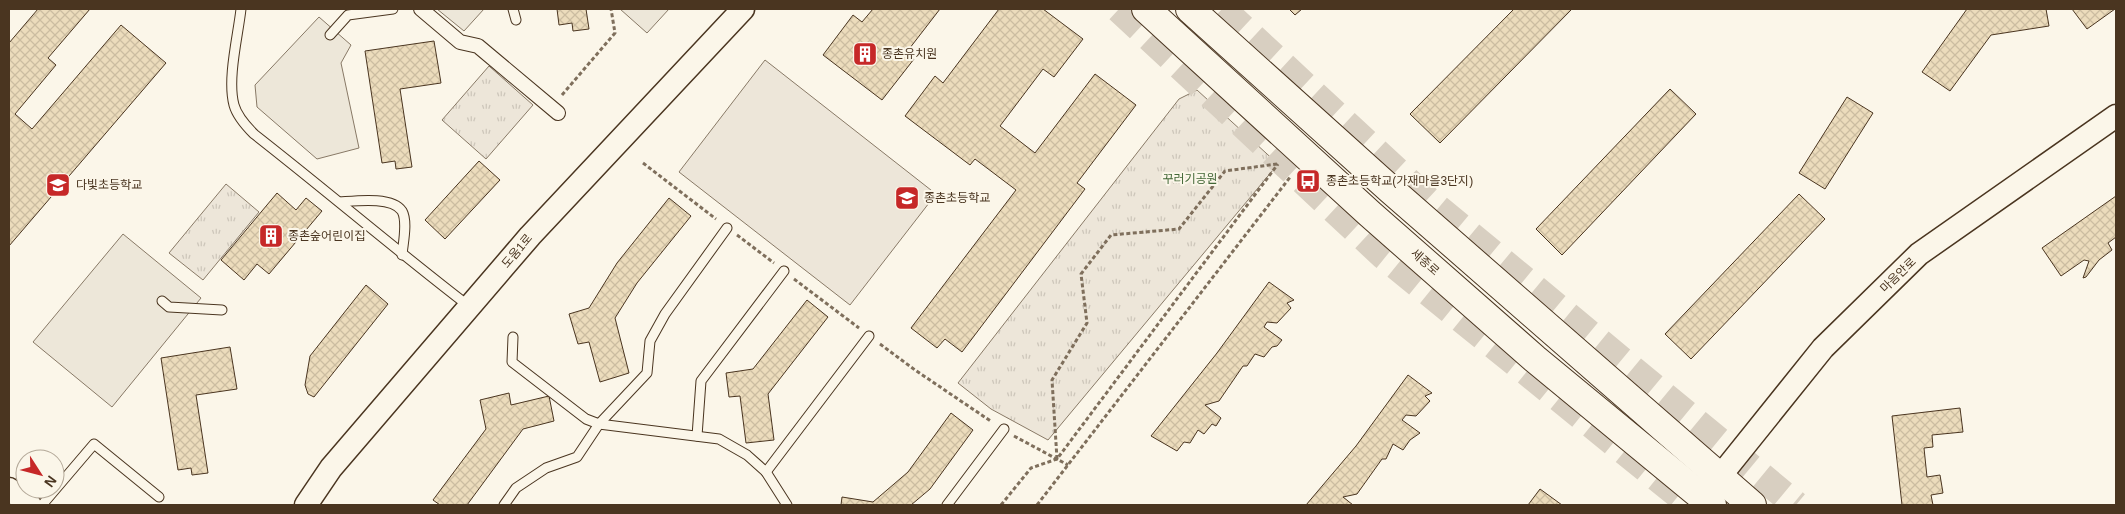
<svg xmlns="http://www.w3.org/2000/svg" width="2125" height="514" font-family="Helvetica,'Noto Sans KR',sans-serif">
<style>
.green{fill:#ede6d9;stroke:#887966}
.park{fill:url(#park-tufts);stroke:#887966}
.parking{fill:#ede7d9;stroke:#887966}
.building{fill:url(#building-cross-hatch);stroke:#4a3520}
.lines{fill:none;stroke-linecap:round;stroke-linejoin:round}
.trunk-tunnel{stroke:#d8cfc1;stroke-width:28;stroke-dasharray:28 14;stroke-linecap:butt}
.service-casing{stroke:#4a3520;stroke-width:11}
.pedestrian-casing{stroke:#4a3520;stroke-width:16}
.tertiary-casing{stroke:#4a3520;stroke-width:25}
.primary-casing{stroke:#4a3520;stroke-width:30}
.path{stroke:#7f6f5c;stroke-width:3;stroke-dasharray:4 2.5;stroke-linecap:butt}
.service{stroke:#fbf6e9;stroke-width:9}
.pedestrian{stroke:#fbf6e9;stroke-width:14}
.tertiary{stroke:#fbf6e9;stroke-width:22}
.primary{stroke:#fbf6e9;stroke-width:28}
.labels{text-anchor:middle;stroke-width:4;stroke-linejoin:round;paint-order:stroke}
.poi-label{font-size:12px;fill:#4a3520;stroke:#fbf6e9;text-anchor:start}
.park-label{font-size:12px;fill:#436837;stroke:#fbf6e9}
.street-label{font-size:12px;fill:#4a3520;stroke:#fbf6e9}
</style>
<defs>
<pattern id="park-tufts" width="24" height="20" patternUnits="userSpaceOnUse" patternTransform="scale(1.25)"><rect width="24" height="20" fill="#ede6d9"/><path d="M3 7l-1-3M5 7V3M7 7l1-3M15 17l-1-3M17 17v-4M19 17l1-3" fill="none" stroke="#cdc6ba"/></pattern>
<pattern id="building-cross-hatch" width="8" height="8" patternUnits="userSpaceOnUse" patternTransform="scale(1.25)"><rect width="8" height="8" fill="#ecdcbc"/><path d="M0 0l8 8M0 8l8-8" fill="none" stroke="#ccbda1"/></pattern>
</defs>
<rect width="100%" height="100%" fill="#fbf6e9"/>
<!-- green -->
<path class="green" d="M765,60l171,134 -86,111 -171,-133z"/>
<!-- park -->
<g class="park">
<path d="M489,66l44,39 -47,54 -44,-39z"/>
<path d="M1197,90l81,74 -230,276 -57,-31 -33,-26 221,-284z"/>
<path d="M226,184l33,28 -56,68 -34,-27z"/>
</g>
<!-- parking -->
<g class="parking">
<path d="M437,9h47l-20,22z"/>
<path d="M620,9h49l-22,24z"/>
<path d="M319,17l32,28 -10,18 18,85 -42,11 -60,-52 -2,-22z"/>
<path d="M123,234l78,64 -89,109 -79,-65z"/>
</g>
<!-- building -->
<g class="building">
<path d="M38,9h52l-42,49 8,7 -41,49 17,15 89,-104 45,38 -157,183v-203z"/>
<path d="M557,9h29l3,20 -16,2 -1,-8 -13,2z"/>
<path d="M873,9h67l-34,44 8,6 -32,41 -59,-45 30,-40 9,7z"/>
<path d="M999,9h44l40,30 -29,38 -11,-8 -43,57 35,27 60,-79 41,31 -59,78 8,6 -123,163 -17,-13 -8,9 -26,-20 105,-138 -41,-31 -5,6 -65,-49 30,-40 8,7z"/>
<path d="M1289,9h13l-7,6z"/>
<path d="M1514,9h58l-132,134 -30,-29z"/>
<path d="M1967,9h79l3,17 -58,9 -41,56 -28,-19z"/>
<path d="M2072,9h43l-28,20z"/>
<path d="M434,41l7,42 -41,6 12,78 -16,2 -1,-8 -13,2 -17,-112z"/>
<path d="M1670,89l26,25 -134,141 -26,-26z"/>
<path d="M1847,97l26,16 -48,76 -26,-16z"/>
<path d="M479,161l21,19 -55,59 -20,-19z"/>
<path d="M277,193l19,17 10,-12 16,13 -53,63 -12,-10 -13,16 -23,-20z"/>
<path d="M1799,194l26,25 -134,140 -26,-25z"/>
<path d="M2116,196v41l-8,6 4,7 -13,10 -13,17 -3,1 6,-17 -5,-1 -23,16 -19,-28z"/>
<path d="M669,198l22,18 -54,67 -22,35 14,55 -29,9 -11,-40 -11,2 -9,-30 20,-6 28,-45z"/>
<path d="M1269,282l25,18 -7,3 4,5 -14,15 -10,-1 -3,5 18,13 -5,6 -5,1 -8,10 -9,-3 -8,12h-4l-24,35 -14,4 16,13 -5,8 -4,-2 -8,10 -6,-4 -8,13 -6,-1 -7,9 -26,-15 66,-83z"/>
<path d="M366,285l22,19 -74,93 -6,-3 -3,-9 5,-29z"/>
<path d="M807,300l21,17 -60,77 6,46 -28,3 -6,-47 -11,1 -3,-24 27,-4z"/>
<path d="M230,347l7,42 -41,6 12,78 -16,2 -1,-7 -13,2 -17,-112z"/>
<path d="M1408,375l24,18 -7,3 5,5 -14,15 -10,-1 -4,5 18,13 -10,7 -7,10 -10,-6 -7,15h-4l-25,35 -14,3 10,8h-47l50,-59z"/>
<path d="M509,393l2,12 38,-9 5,25 -31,8 -56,76h-27l-7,-5 53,-71 -6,-29z"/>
<path d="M1960,408l3,24 -31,3 1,12 -9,1 3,29 13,-2 3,18 -12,2 2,10h-31l-10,-89z"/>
<path d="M951,413l22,17 -43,59 -19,16h-70l1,-8 31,5 35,-30z"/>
<path d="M1540,489l22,16h-34z"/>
</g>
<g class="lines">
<!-- trunk-tunnel -->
<g class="trunk-tunnel">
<path d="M1119,9l265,247 307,249"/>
<path d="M1222,9l207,192 367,304"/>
</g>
<defs>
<g id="service">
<path d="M241,9c-3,27 -14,70 -7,96 3,11 12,21 20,29 73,57 143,117 216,173"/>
<path d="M513,9l3,11"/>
<path d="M330,35l18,-20 45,-6"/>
<path d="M340,202c15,-1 52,-6 62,9 6,11 1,32 0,44"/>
<path d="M162,301l7,6 53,3"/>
<path d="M513,337l-1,25 74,57 13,5 120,15 28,16 19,17 21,33"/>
<path d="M697,436l4,-55 83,-110"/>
<path d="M766,472l103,-136"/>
<path d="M42,505l52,-61 65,53"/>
<path d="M504,505l12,-17 30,-20 31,-11 22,-33 48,-51 3,-32 15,-27 62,-86"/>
<path d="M947,505l57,-76"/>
</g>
<path id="pedestrian" d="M421,9l39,33 18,4 80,67"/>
<g id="tertiary">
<path d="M9,489l21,16"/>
<path d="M1709,490l114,-142 96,-94 197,-138"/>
<path d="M306,505l25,-37 199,-232 213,-227"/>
</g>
<g id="primary">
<path d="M1146,9l224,205 165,145 177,146"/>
<path d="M1190,9l201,181 361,315"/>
</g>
</defs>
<!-- service casing -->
<use href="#service" class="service-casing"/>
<!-- pedestrian casing -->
<use href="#pedestrian" class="pedestrian-casing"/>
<!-- tertiary casing -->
<use href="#tertiary" class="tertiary-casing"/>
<!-- primary casing -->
<use href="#primary" class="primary-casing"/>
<!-- path -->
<g class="path">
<path d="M562,95l53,-62 -4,-24"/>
<path d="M643,163l73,56"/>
<path d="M737,235l37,28"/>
<path d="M794,279l65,49"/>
<path d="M880,344l35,26 77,52"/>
<path d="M1014,436l54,29"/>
<path d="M1057,459l-5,-79 35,-57 -6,-49 30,-39 68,-6 46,-58 52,-7"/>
<path d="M1001,505l30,-37 26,-9 221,-295"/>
<path d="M1037,505l254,-329"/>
</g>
<!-- service -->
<use href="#service" class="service"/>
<!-- pedestrian -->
<use href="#pedestrian" class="pedestrian"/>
<!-- tertiary -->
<use href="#tertiary" class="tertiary"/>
<!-- primary -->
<use href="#primary" class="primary"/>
</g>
<!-- icons -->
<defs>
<symbol id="building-square" viewBox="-11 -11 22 22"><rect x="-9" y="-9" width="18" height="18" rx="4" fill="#c62828" stroke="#fbf6e9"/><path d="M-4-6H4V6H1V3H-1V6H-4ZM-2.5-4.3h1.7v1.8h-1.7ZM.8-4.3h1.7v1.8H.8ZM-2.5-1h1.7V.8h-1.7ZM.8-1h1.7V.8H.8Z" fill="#fff"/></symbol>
<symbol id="bus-square" viewBox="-11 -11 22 22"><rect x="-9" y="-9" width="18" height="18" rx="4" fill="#c62828" stroke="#fbf6e9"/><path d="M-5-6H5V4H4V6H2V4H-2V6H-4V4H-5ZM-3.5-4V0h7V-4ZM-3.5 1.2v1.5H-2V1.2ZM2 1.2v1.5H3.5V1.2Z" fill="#fff"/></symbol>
<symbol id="school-square" viewBox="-11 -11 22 22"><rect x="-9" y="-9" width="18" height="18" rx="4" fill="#c62828" stroke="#fbf6e9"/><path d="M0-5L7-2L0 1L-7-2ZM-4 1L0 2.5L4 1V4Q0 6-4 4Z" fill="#fff"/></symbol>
</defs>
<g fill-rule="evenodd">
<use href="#building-square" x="851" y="40" width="28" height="28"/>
<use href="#bus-square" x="1294" y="167" width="28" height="28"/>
<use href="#school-square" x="44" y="171" width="28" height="28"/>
<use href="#school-square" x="893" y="184" width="28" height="28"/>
<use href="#building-square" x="257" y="222" width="28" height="28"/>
</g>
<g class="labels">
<!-- poi labels -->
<g class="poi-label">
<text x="882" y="58">종촌유치원</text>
<text x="1326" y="185">종촌초등학교(가재마을3단지)</text>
<text x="76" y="189">다빛초등학교</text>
<text x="924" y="202">종촌초등학교</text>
<text x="288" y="240">종촌숲어린이집</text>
</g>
<!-- park labels -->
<g class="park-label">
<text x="1190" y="183">꾸러기공원</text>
</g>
<!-- street labels -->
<g class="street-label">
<text transform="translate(517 251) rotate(-50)" y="4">도움1로</text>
<text transform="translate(1425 262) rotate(41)" y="4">세종로</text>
<text transform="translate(1898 275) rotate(-44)" y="4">마음안로</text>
</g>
</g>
<!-- border -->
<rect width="2125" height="514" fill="none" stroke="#4a3520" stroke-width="20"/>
<!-- north arrow -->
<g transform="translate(40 474) rotate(126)"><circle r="24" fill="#fbf6e9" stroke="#b4a999"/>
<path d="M0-4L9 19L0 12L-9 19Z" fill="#c62828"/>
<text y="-8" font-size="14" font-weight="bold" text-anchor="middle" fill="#4a3520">N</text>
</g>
</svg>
